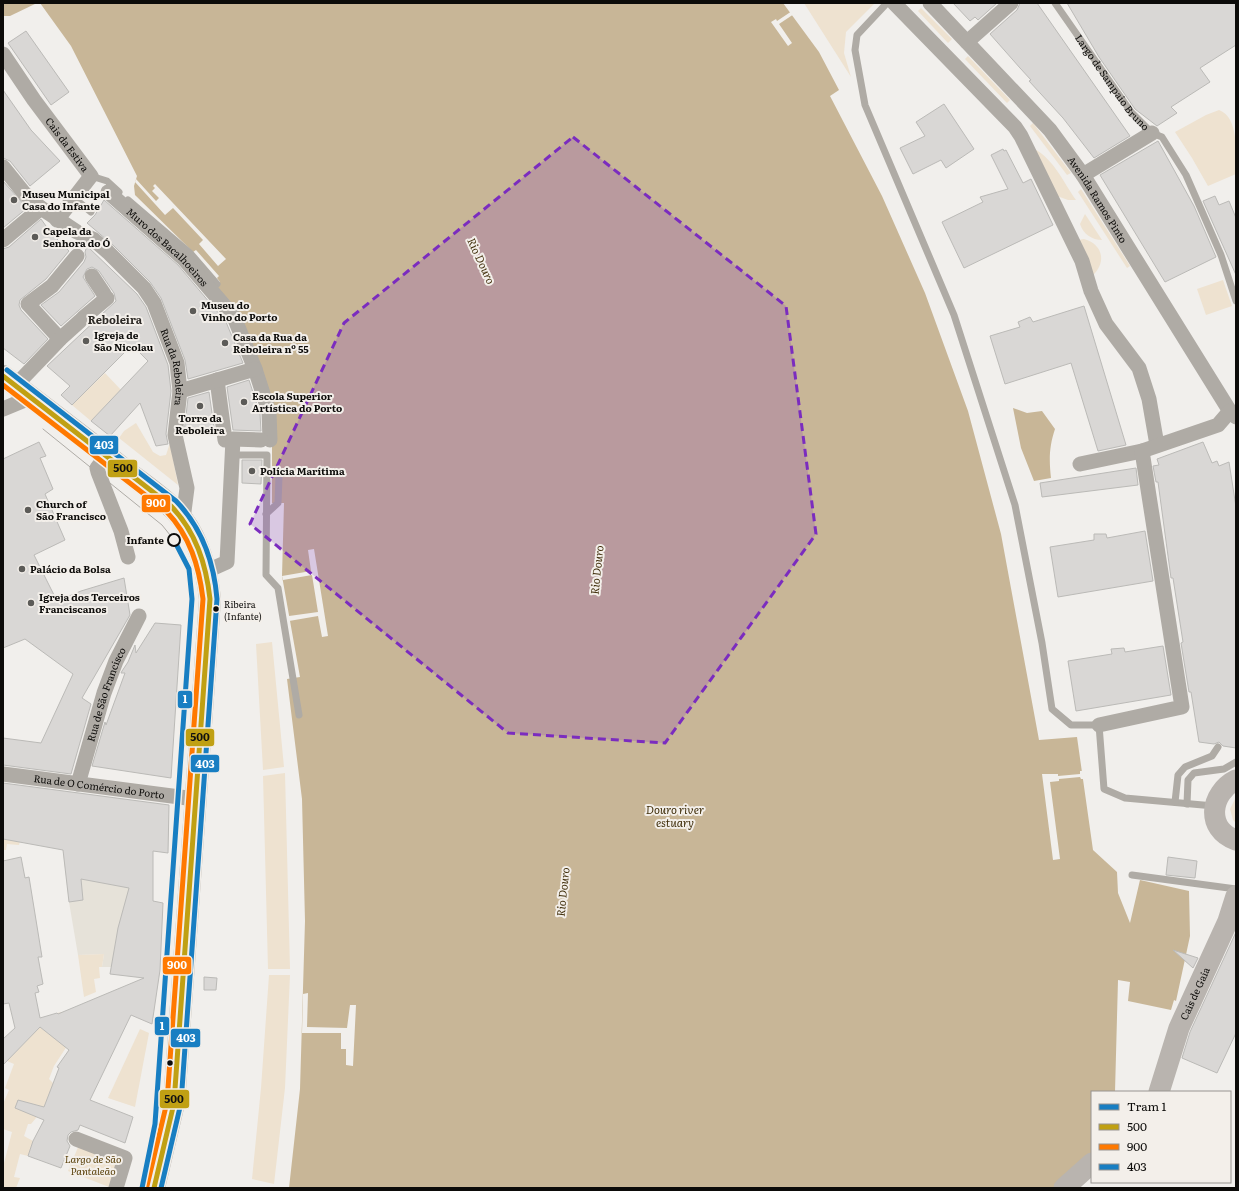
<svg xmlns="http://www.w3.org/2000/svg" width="1239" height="1191" font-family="Literata,serif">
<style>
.built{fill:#e6e2d9}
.green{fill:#eee2d0}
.water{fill:#c8b697}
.pier{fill:#f1efec}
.building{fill:#d9d7d5;stroke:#bbbab7}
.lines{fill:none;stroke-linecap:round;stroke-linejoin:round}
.lane{stroke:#afaba5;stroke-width:7}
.street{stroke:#afaba5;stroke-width:15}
.secondary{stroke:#b9b4af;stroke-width:21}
.primary{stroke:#b1aea7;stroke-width:22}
.tram{stroke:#aeaba6;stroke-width:1}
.bus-1-casing{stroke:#f3efea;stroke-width:8}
.bus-2-casing{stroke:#f3efea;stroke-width:8}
.bus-3-casing{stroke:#f3efea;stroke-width:8}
.bus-1{stroke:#c0a013;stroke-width:5}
.bus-2{stroke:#ff7900;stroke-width:5}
.bus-3{stroke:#187ec2;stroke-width:5}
.tram-1-casing{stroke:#f3efea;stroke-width:8}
.tram-1{stroke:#187ec2;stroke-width:5}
.marked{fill:#7b2cbf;fill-opacity:0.2;stroke:#7b2cbf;stroke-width:3;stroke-dasharray:8 5;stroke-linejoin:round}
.poi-dot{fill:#5c5b58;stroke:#f3efea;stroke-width:1.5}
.stop-dot{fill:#f3efea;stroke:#0c0b09;stroke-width:2}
.bus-dot{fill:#0c0b09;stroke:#f3efea;stroke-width:1.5}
.labels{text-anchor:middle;stroke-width:4;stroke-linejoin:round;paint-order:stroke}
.bus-label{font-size:9px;fill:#0c0b09;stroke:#f3efea;text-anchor:start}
.street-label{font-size:10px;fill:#0c0b09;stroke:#f3efea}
.poi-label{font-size:10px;font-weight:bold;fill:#0c0b09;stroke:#f3efea;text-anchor:start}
.stop-label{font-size:10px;font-weight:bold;fill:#0c0b09;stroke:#f3efea;text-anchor:end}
.park-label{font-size:10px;font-style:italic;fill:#5b420c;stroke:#f3efea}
.water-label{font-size:11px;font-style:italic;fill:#3f2d09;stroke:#f3efea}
.neighbourhood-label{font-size:11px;font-weight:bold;fill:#2e2b27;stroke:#f3efea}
.line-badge{stroke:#f3efea;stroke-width:1.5}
.badge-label{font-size:11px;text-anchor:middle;font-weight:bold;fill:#fff}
.pale-badge-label{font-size:11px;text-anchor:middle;font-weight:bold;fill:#111}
</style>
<rect width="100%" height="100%" fill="#f1efec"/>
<!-- built -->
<path class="built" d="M63,852h13l54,13 23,-6v42l-27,-1 -14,67h-10l2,-13 -26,1 -9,-53z"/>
<!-- green -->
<g class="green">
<path d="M804,3l70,1 -28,28 -2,21 7,24z"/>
<path d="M921,8l31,31 -4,4 -30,-32z"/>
<path d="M968,56l42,44 -3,3 -42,-44z"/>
<path d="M1219,110c20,7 17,43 17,64l-28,12 -16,-28 -17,-26 31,-17z"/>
<path d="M1033,123l38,50 -4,2 -37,-49z"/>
<path d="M1034,149c19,9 30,34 42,51h-8l-11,-4z"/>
<path d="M1081,189l49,77 -3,2 -49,-76z"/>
<path d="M1085,214l17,26c-10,0 -19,-6 -22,-16z"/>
<path d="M1084,239c19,5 23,24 8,37l-14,-36z"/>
<path d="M1223,280l9,26 -26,9 -9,-26z"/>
<path d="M105,373l16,17 -30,31 -19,-16z"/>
<path d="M136,423l17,29 7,4 6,-1 4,-12 8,42 -59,-47 5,-7z"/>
<path d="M272,642l12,125 -21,3 -7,-126z"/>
<path d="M285,773l5,196h-22l-5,-193z"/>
<path d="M1236,797v26l-3,-3 -3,-11z"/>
<path d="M14,831l8,2 -3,12 -12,-1 -1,6h-3v-11l9,2z"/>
<path d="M104,954l-2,13h-3l1,11 -6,1 2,13 -12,5 -6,-42z"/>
<path d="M269,975h21l-5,113 -11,96 -22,-5 9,-91z"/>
<path d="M67,1011v35l-13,20 -5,13 4,4 1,13 -23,28h-3l-4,12 9,5 -5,15 -8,-2 -6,23 6,1 -4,10h-13v-21l9,-35 -9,-3v-25l6,-14 -4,-2 9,-24 -7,-3 33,-34 10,8 9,-14 -2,-8z"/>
<path d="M140,1029l9,4 -14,74 -27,-9z"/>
<path d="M79,1145l40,15 -10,27 -41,-16z"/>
</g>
<!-- water -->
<g class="water">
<path d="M3,3h34l-27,13h-7z"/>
<path d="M40,3h743l36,49 20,38 -9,6 52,100 43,97 43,118 33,123 38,206 38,-3 16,113 24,22 1,21 12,30 10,-43 49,11 1,45 -14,65 -2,-1 -3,10 -43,-9 2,-19 -12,-2 -3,112h-23v63l-35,33h-768l11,-99 5,-168 -3,-122 -15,-120 13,-2 -18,-101 2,-73h-12v-91l-57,-126 5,-4 -3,-4 2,-2 -23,-26 -3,2 -58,-57 -1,-9 3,-10 -66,-130z"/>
<path d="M1013,408l14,5 15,-2 13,18c-6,18 -6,31 -4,49l-17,3 -13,-33z"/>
</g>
<!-- pier -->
<g class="pier">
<path d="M792,11l2,3 -15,10 13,19 -4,3 -17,-24 5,-3 1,2z"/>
<path d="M136,179l20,22 3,-3 -7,-7 3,-3 -2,-2 2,-2 71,75 -8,7 -19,-22 4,-4 -30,-32 -8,7 -30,-33z"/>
<path d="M314,549l14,87 -6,1 -4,-21 -29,5v-5l29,-4 -6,-37 -29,5 -1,-4 29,-5 -3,-21z"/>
<path d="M1080,771h4l1,8h-4l-1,-2 -21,2v2l-9,1 10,77 -7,1 -11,-86h16v2l22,-2z"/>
<path d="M308,993l-1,34 40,1 3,-23h6l-3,61 -7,-1v-16h-5v-16h-39l1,-39z"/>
</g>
<!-- building -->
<g class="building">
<path d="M953,3h44l-19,17 -3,-3 -5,4z"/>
<path d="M1020,3h17l93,133 -36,22 -31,-40 -34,-37 2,-1 -11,-12 -30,-34 27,-24z"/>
<path d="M1067,3h169v42l-36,23 10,14 -39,25 6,6 -20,13 -22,-17 -36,-52z"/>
<path d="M26,31l43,61 -18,13 -43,-62z"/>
<path d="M3,90l28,40 29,31 -30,25 -20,-25 -7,-3z"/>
<path d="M944,104l30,45 -28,19 -5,-8 -28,14 -13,-26 25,-12 -9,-14z"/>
<path d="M1158,141l36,65 22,51 -51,25 -65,-107z"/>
<path d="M1003,149l1,2 2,-1 17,33 8,-4 22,46 -89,43 -22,-46 41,-20 -3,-5 28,-8 -17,-34z"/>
<path d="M3,181l24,27 -24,20z"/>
<path d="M1215,196l4,9 10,-4 7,17v57l-33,-74z"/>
<path d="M104,200l74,65 48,57 17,41 -55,16 -3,-19 -24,-62 -11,-16 -36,-36 -27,-23 8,-8z"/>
<path d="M41,219l10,14 18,18 -23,28 -26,21 -1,5 2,5 27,29 -24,25 -21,-16v-99l6,-2z"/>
<path d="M87,246l50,48 9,13 22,58 3,26 -5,43 2,10 -12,2 -16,-43 -30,33 -19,-15 57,-60 -16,-16 -60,60 -11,-10 9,-9 -23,-20 69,-65 -2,-8 -15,-22 -7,-4 -5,2 -4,8 12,19 -34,30 -20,-21 18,-13 25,-30 2,-5 -1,-5z"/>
<path d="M1084,306l42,139 -28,6 -27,-88 -66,21 -15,-48 30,-9 -2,-5 12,-5 3,5z"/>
<path d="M249,380l11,34 1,17 -28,-1 -6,-43z"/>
<path d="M209,392l6,42 -31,-1 4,-35z"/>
<path d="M39,442l7,14 -6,2 13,31 -8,5 20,46 -31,15 23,46 24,-10 43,-13 6,37 -48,83 9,6 -20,70 -68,-9v-27l38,5 32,-69 -48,-35 -22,9v-189z"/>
<path d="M1203,442l9,21 5,-2 2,5 10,-4 7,45v241l-13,-2 -4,-4 -5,2 -15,-2 -8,-50h-2l-8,-49 2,-1 -10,-64h-2l-13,-96h-2l-3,-16 6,-1 -2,-6z"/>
<path d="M242,460h20l-1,24 -19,-1z"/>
<path d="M1136,468l2,17 -96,12 -2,-14z"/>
<path d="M1145,531l8,50 -95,16 -8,-50 44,-7v-6h12l1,4z"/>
<path d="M155,623l26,2 -10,153 -79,-12 13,-44 1,3 19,-52h-4l1,-2 6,-9 7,-17 1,8z"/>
<path d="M1163,646l8,49 -95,16 -8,-50 44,-7 -1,-5 13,-1 1,4z"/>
<path d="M3,783l166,22 -1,48 -15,-2v50l10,2 -3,67 -8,54 -21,-9 -41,85 43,17 -8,26 -45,-18 -2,5 -7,2 -3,3 -1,6 3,5 -9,22 -33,-12 5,-15 11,-21 -29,-12 3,-8 26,7 15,-39 -2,-1 12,-17 -29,-23 -37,38v-26l12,-11 -6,-25 -6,1v-143l18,-4 4,21 4,-1 13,80h-4l5,27 -6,2 2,6 -4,1 5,25 17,-5 1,1 86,-36 -34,-4 8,-46 11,-40 -48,-9 2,21 -14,2 -6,-52 -60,-11z"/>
<path d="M1168,857l29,4 -2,17 -29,-3z"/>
<path d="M1236,932v101l-19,40 -35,-15 8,-26z"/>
<path d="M1173,950l25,8 -5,10z"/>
<path d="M204,977l13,1 -1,12h-12z"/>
</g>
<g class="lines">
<!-- lane -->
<g class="lane">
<path d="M887,3l-30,32 -2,15 10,55 89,210 61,190 27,138 10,66 19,16h28l5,64 21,9 89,8"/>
<path id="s1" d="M1055,3l76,109 21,21 10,4 24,38 35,80 15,46"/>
<path d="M91,176l16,5 12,11"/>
<path d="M74,198l17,14"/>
<path d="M128,200l63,54 26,30"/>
<path d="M233,455h34l-1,120 12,13 21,127"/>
<path d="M266,514l12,-11 1,-27"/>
<path d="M1175,802l3,-27 7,-8 27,-11 6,-9"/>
<path d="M1187,804l1,-24 6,-7 30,-4 12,-7"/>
<path d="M1132,875l104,14"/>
</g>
<!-- street -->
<g class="street">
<path d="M894,3l121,124 6,9 61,125 9,30 15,33 33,44 10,31 8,46"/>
<path id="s2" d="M930,3l120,127 33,45 148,238 5,4"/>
<path d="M967,42l44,-39"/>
<path id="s3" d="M3,54l31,46 57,76 -34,44"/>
<path id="s4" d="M3,167l21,26 17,15 36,24 16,7 15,13 36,36 10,15 23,60 3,28 -5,44 12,53 -4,31"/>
<path d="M1083,175l69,-42"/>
<path id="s5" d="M108,192l76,67 50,58 21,52 14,43 1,28"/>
<path d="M3,240l38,-32"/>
<path d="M92,276l12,18"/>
<path d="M83,318l24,-20"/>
<path d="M60,339l-32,-35 24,-18 25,-30"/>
<path d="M217,380l8,60"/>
<path d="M16,385l44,-46 20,-18"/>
<path d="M180,391l75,-22"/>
<path d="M3,409l29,-12"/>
<path d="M107,455l-10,13 1,4 23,59 7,26"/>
<path d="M1080,464l62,-13"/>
<path d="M207,571l20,-9 6,-123 28,1"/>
<path d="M1099,725l83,-18 -40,-256 76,-26 12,-14"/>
<path id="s6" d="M3,774l192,25"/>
<path id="s7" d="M78,784l26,-91 12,-32 23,-45"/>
<path d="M76,1139l49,19 -9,30"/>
</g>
<!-- secondary -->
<g class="secondary">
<path d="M1236,780c-26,13 -31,49 0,60"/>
<path id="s8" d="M1159,1092l20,-64 49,-107 8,-25"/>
<path d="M1064,1188l28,-25"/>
</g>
<!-- primary -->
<path class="primary" d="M3,376c41,31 82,62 122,94 19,15 44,31 58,50 17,23 24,51 27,79l-36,504 -20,85"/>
<!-- tram -->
<path class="tram" d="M43,429l119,96 12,15"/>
<defs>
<path id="bus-1" d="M3,376l168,130c25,26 35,58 39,93l-36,504 -20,85"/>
<path id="bus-2" d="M3,385l163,126c24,25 33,55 37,88l-36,503 -20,84"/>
<path id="bus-3" d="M7,370l169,131c26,27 38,62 41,98l-36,504 -20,85"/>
</defs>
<!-- bus-1 casing -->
<use href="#bus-1" class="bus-1-casing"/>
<!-- bus-2 casing -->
<use href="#bus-2" class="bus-2-casing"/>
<!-- bus-3 casing -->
<use href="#bus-3" class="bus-3-casing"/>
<!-- bus-1 -->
<use href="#bus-1" class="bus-1"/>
<!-- bus-2 -->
<use href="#bus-2" class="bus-2"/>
<!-- bus-3 -->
<use href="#bus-3" class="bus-3"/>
<defs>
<path id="tram-1" d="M142,1188l13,-64 37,-525 -3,-30 -15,-29"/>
</defs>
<!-- tram-1 casing -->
<use href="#tram-1" class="tram-1-casing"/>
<!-- tram-1 -->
<use href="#tram-1" class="tram-1"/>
</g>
<!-- marked area -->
<path class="marked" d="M573,137l213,169 30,228 -151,209 -157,-10 -258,-209 94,-201z"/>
<!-- markers -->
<g class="poi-dot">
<circle cx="14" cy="200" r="4"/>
<circle cx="35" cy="237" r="4"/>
<circle cx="193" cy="311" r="4"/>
<circle cx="86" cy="341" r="4"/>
<circle cx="225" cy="343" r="4"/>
<circle cx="244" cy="402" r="4"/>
<circle cx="200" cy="406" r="4"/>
<circle cx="252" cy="471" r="4"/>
<circle cx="28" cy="510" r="4"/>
<circle cx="22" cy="569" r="4"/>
<circle cx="31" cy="603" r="4"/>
</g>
<circle class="stop-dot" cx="174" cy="540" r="6"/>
<g class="bus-dot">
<circle cx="216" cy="609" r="3.5"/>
<circle cx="170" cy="1063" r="3.5"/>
</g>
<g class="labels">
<!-- bus labels -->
<g class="bus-label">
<text x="224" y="608">Ribeira<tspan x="224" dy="12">(Infante)</tspan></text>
</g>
<!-- street labels -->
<g class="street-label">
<text dy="4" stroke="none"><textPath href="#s1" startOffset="98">Largo de Sampaio Bruno</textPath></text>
<text dy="4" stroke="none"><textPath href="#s3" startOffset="111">Cais da Estiva</textPath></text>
<text dy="4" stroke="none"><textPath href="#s2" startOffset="259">Avenida Ramos Pinto</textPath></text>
<text dy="4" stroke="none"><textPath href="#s5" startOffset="81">Muro dos Bacalhoeiros</textPath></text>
<text dy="4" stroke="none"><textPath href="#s4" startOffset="273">Rua da Reboleira</textPath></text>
<text dy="4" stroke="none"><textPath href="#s7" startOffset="94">Rua de São Francisco</textPath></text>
<text dy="4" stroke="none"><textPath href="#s6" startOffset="97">Rua de O Comércio do Porto</textPath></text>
<text dy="4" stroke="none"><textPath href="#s8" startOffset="105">Cais de Gaia</textPath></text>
</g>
<!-- poi labels -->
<g class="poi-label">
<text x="22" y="198">Museu Municipal<tspan x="22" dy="12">Casa do Infante</tspan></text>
<text x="43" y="235">Capela da<tspan x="43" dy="12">Senhora do Ó</tspan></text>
<text x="201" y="309">Museu do<tspan x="201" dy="12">Vinho do Porto</tspan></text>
<text x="94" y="339">Igreja de<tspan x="94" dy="12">São Nicolau</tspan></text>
<text x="233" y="341">Casa da Rua da<tspan x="233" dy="12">Reboleira nº 55</tspan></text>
<text x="252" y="400">Escola Superior<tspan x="252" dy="12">Artística do Porto</tspan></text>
<text x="200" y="422" text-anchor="middle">Torre da<tspan x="200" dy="12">Reboleira</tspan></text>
<text x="260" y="475">Polícia Marítima</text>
<text x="36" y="508">Church of<tspan x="36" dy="12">São Francisco</tspan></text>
<text x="30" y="573">Palácio da Bolsa</text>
<text x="39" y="601">Igreja dos Terceiros<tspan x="39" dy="12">Franciscanos</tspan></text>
</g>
<!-- stop labels -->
<g class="stop-label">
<text x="164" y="544">Infante</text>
</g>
<!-- park labels -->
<g class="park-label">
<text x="93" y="1163">Largo de São<tspan x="93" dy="12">Pantaleão</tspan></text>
</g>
<!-- water labels -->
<g class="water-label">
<text transform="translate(481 261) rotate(65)" y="4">Rio Douro</text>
<text transform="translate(597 570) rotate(-84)" y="4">Rio Douro</text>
<text x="675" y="814">Douro river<tspan x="675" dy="13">estuary</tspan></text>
<text transform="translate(563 892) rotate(-84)" y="4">Rio Douro</text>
</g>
<!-- neighbourhood labels -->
<g class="neighbourhood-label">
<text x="115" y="324">Reboleira</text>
</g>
</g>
<g class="line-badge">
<rect x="89" y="435" width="30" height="20" rx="4" fill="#187ec2"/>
<rect x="107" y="459" width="31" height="19" rx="4" fill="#c0a013"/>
<rect x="141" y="494" width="30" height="19" rx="4" fill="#ff7900"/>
<rect x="177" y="690" width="16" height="19" rx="4" fill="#187ec2"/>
<rect x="185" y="728" width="30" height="19" rx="4" fill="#c0a013"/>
<rect x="190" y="754" width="30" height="19" rx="4" fill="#187ec2"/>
<rect x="162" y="956" width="30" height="19" rx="4" fill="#ff7900"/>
<rect x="154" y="1016" width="16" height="20" rx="4" fill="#187ec2"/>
<rect x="170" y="1028" width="31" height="20" rx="4" fill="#187ec2"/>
<rect x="159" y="1089" width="31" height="20" rx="4" fill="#c0a013"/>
</g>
<g class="badge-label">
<text x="104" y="449">403</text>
<text x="156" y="507">900</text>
<text x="185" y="703">1</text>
<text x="205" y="768">403</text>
<text x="177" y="969">900</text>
<text x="162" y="1030">1</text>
<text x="186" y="1042">403</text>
</g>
<g class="pale-badge-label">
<text x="123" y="472">500</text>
<text x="200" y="741">500</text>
<text x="174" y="1103">500</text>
</g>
<!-- border -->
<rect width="1239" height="1191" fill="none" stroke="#0c0b09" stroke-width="8"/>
<!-- legend -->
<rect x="1091" y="1091" width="140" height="92" fill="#f3efea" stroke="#979490"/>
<rect x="1099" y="1104" width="20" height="6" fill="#187ec2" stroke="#979490"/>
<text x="1127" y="1111" font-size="12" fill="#0c0b09">Tram 1</text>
<rect x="1099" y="1124" width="20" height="6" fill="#c0a013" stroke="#979490"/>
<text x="1127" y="1131" font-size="12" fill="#0c0b09">500</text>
<rect x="1099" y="1144" width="20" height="6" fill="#ff7900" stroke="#979490"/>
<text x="1127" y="1151" font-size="12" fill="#0c0b09">900</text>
<rect x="1099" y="1164" width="20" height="6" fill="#187ec2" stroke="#979490"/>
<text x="1127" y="1171" font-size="12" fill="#0c0b09">403</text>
</svg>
